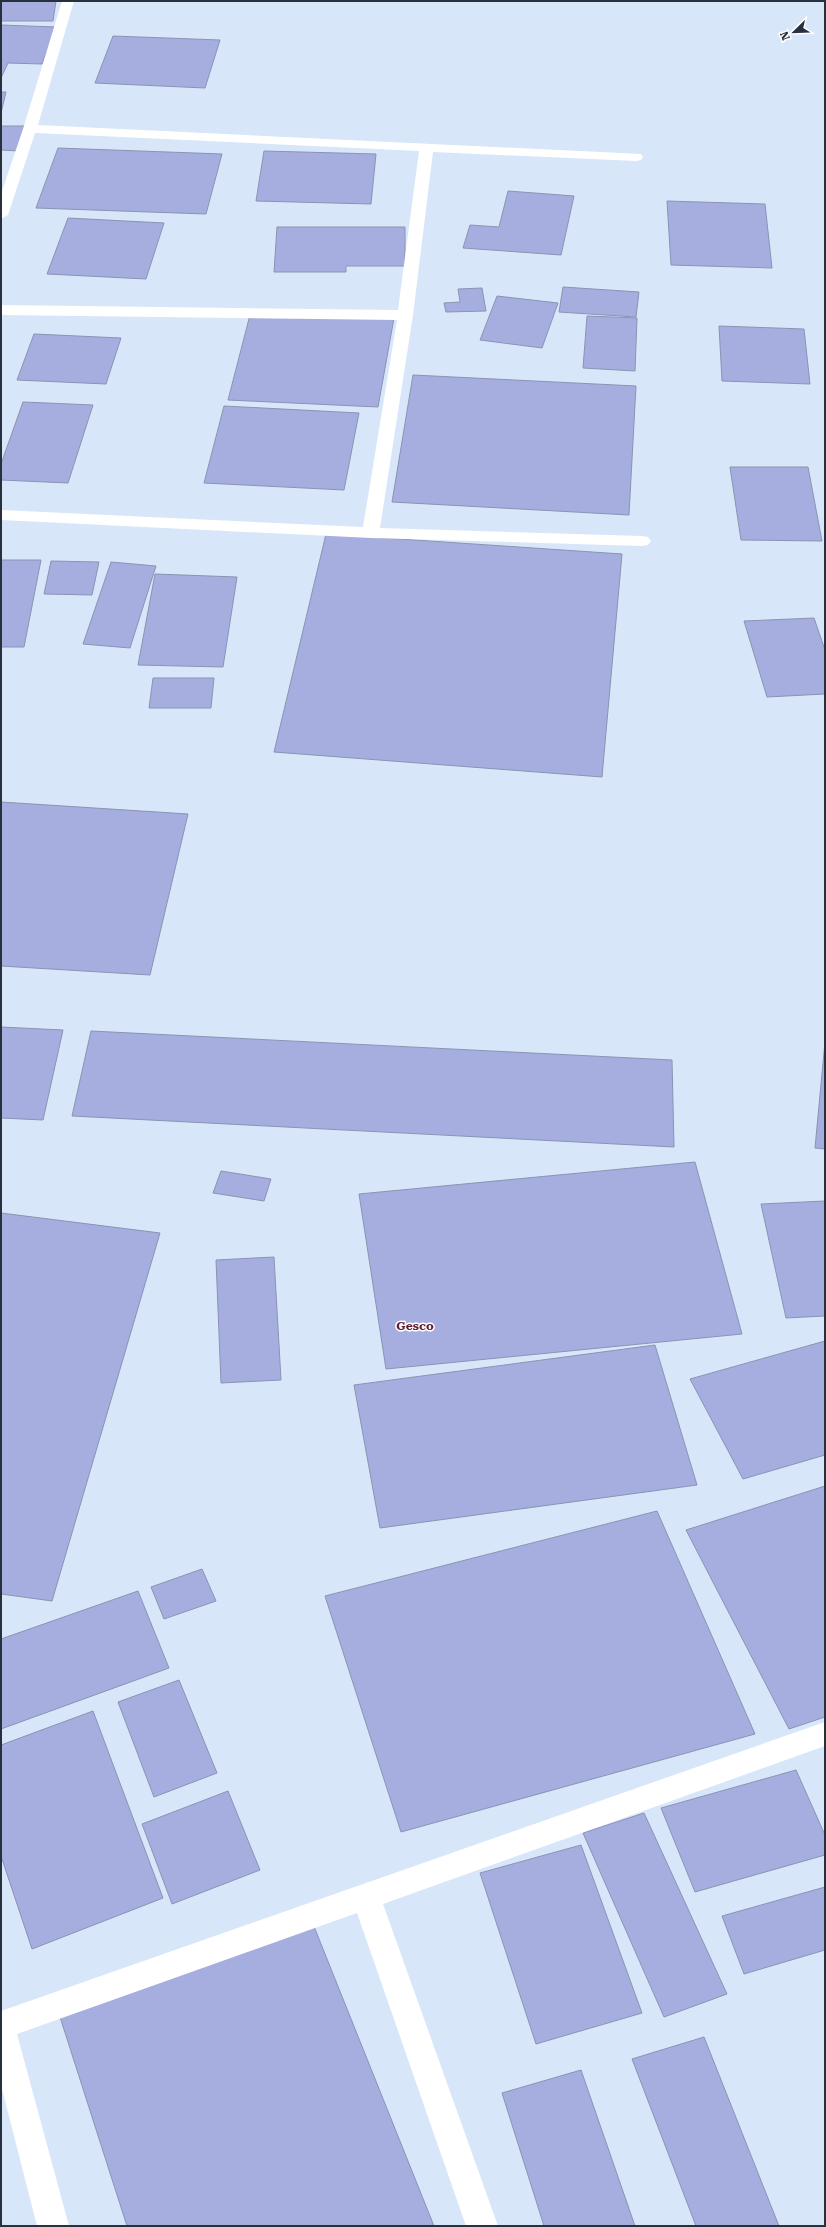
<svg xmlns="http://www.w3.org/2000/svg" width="826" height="2227" font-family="'Roboto Serif',serif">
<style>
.building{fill:#a6aee0;stroke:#8c92b3}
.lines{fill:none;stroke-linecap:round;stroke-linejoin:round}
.minor{fill:#fff;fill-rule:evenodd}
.labels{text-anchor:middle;stroke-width:3;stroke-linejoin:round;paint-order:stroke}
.neighbourhood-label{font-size:12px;font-weight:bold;fill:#611d33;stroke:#fff}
</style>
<rect width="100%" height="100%" fill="#d8e6f9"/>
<!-- building -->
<g class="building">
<path d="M1,1h55l-3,20h-52z"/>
<path d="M1,25l56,2 -15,37 -34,-1 -7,15z"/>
<path d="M113,36l107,4 -15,48 -110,-5z"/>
<path d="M1,92h5l-5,21z"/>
<path d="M1,126h24l-7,25 -17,-1z"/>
<path d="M58,148l164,6 -16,60 -170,-6z"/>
<path d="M264,151l112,3 -5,50 -115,-3z"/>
<path d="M508,191l66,5 -13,59 -98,-7 7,-23 29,2z"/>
<path d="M667,201l98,3 7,64 -101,-3z"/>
<path d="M68,218l96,5 -18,56 -99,-5z"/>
<path d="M277,227h128v39h-59v6h-72z"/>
<path d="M563,287l76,5 -3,25 -77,-5z"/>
<path d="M482,288l4,23 -40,1 -2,-9 16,-1 -2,-13z"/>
<path d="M497,296l61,7 -16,45 -62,-8z"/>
<path d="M251,311l143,7 -16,89 -150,-7z"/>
<path d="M587,316l50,2 -2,53 -52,-3z"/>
<path d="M719,326l85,3 6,55 -88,-3z"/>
<path d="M34,334l87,4 -15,46 -89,-4z"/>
<path d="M413,375l223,11 -7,129 -237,-13z"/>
<path d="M23,402l70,3 -25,78 -67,-3v-16z"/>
<path d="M224,406l135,7 -15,77 -140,-7z"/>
<path d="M730,467h78l14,74 -81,-1z"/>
<path d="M326,534l296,20 -20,223 -328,-25z"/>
<path d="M1,560h40l-17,87h-23z"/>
<path d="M51,561l48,1 -7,33 -48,-1z"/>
<path d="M111,562l45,4 -26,82 -47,-4z"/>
<path d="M155,574l82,3 -14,90 -85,-2z"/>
<path d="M814,618l11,32v44l-58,3 -23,-76z"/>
<path d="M153,678h61l-3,30h-62z"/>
<path d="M1,802l187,12 -38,161 -149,-9z"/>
<path d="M1,1027l62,3 -20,90 -42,-2z"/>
<path d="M91,1031l581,29 2,87 -602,-31z"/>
<path d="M825,1042v107l-10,-1z"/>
<path d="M695,1162l47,172 -356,35 -27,-175z"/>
<path d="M221,1171l50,8 -7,22 -51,-8z"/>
<path d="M825,1201v115l-39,2 -25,-114z"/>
<path d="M1,1213l159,20 -108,368 -51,-7z"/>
<path d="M274,1257l7,123 -60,3 -5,-123z"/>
<path d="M825,1341v114l-82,24 -53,-100z"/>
<path d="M655,1345l42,140 -317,43 -26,-143z"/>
<path d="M825,1486v231l-36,12 -103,-199z"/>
<path d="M657,1511l98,223 -354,98 -76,-236z"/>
<path d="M202,1569l14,32 -52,18 -13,-32z"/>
<path d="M138,1591l31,77 -168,61v-90z"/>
<path d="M179,1680l38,93 -63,24 -36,-95z"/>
<path d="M93,1711l70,187 -131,51 -31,-93v-111z"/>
<path d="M796,1770l29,65v20l-130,37 -34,-84z"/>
<path d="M228,1791l32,79 -88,34 -30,-80z"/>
<path d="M644,1813l83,181 -63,23 -81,-184z"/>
<path d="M581,1845l61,168 -106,31 -56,-171z"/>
<path d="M825,1887v63l-81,24 -22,-58z"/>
<path d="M311,1919l123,307h-307l-67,-209z"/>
<path d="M704,2037l75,189h-83l-64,-167z"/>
<path d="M581,2070l54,156h-91l-42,-133z"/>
</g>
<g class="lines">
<!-- minor -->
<g class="minor">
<path d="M62,1h12l-36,124 603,29 2,3 -2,3 -5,1 -203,-9 -20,163 -33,213 262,8 6,1 3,4 -3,4 -6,1 -271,-8 -370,-18v-10l362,17 34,-207 -396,-5v-10l397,5 21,-159 -384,-18 -27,82 -7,4v-25l22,-65z"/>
<path d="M825,1722v24l-442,158 115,322h-32l-109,-313 -340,121 52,192h-32l-36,-141v-74z"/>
</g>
</g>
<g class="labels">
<!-- neighbourhood labels -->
<g class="neighbourhood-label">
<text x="415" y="1330">Gesco</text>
</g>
</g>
<!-- border -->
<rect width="826" height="2227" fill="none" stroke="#27303c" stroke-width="4"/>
<!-- north arrow -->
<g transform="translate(794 32) rotate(247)" stroke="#ffffff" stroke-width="3" paint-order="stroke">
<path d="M0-3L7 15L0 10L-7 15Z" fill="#27303c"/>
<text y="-6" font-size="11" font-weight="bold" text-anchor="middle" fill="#27303c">N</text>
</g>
</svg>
